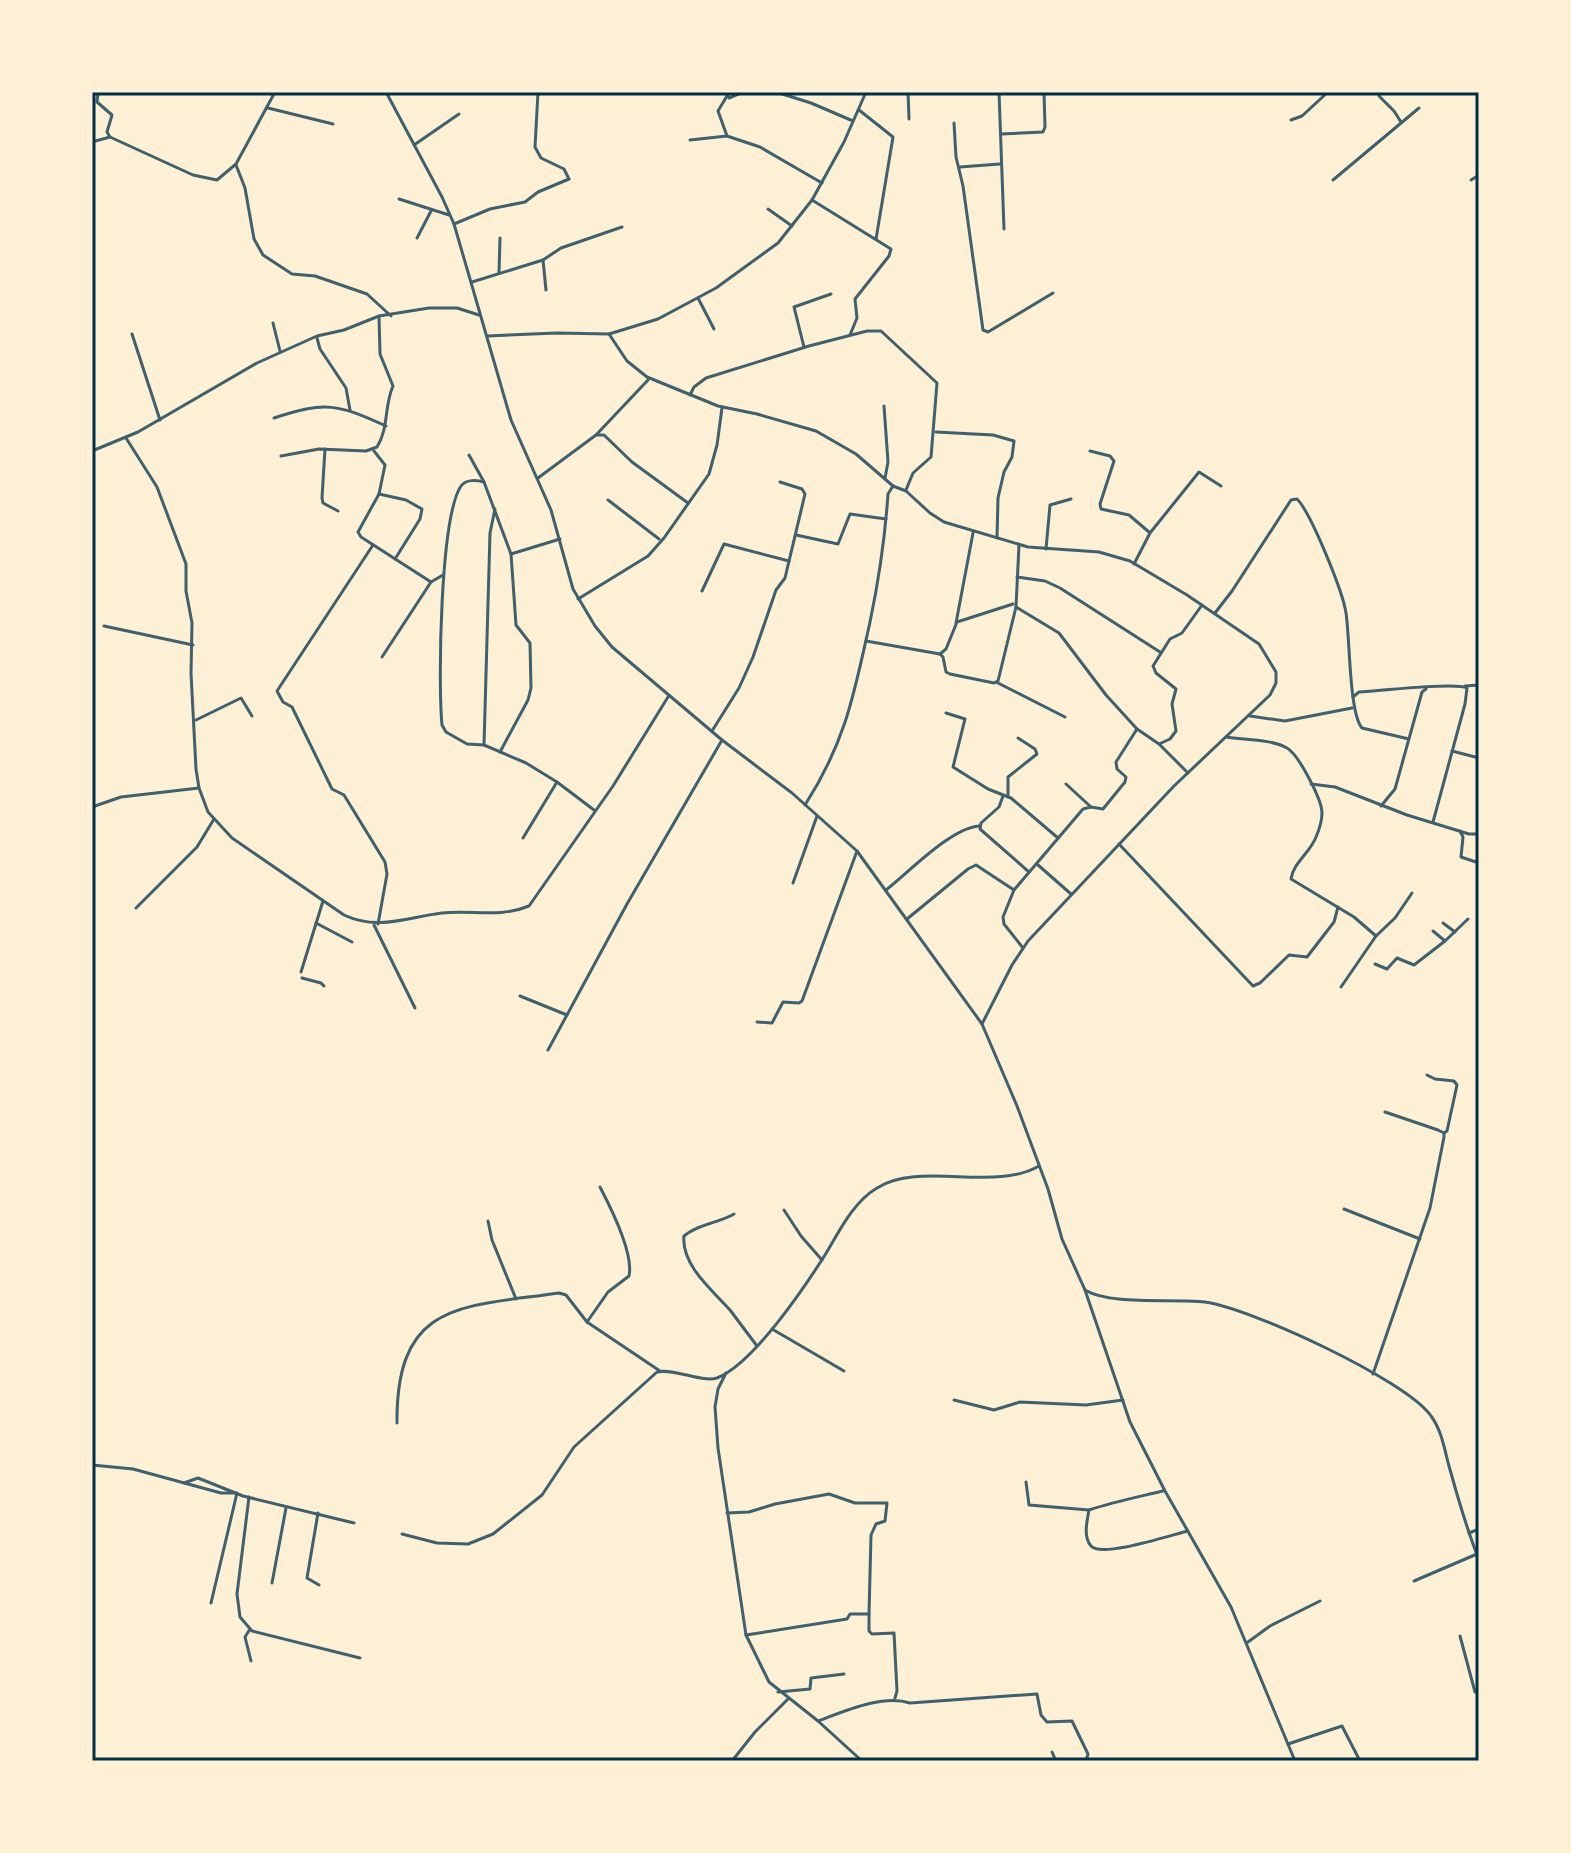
<svg xmlns="http://www.w3.org/2000/svg" width="1571" height="1853" font-family="Inter,sans-serif">
<style>
.lines{fill:none;stroke-linecap:round;stroke-linejoin:round}
.minor{stroke:#3f606c;stroke-width:3}
.neatline{fill:none;stroke:#003049;stroke-width:3}
</style>
<rect width="100%" height="100%" fill="#fdf0d5"/>
<g class="lines">
<!-- minor -->
<g class="minor">
<path d="M386,92l56,105 12,27 57,196 40,90 22,79 22,37 17,21 110,93 70,53 65,58 125,173 35,82 31,83 14,50 23,51 45,132 35,69 66,116 64,154"/>
<path d="M538,92l-3,55 6,11 23,11 5,10 -5,-10"/>
<path d="M725,92l4,6 14,-6"/>
<path d="M776,92l35,11 42,18"/>
<path d="M908,92l1,27"/>
<path d="M999,92l5,137"/>
<path d="M98,93l-1,9 15,13 -5,17 3,5"/>
<path d="M727,96l-9,15 9,25 33,11 62,36"/>
<path d="M1379,96l15,15 7,11"/>
<path d="M268,108l65,16"/>
<path d="M859,110l34,27 -17,102"/>
<path d="M1291,120l11,-4 26,-24"/>
<path d="M954,123l2,34 7,29 20,144 5,2 65,-39"/>
<path d="M1001,134l42,-2 2,-5 -1,-35"/>
<path d="M690,140l37,-4"/>
<path d="M92,142l18,-5 83,38 24,5 19,-16 39,-72"/>
<path d="M414,145l45,-31"/>
<path d="M236,165l9,23 9,51 9,16 29,19 23,2 52,18 24,22"/>
<path d="M960,167l40,-3"/>
<path d="M1333,180l86,-72"/>
<path d="M1471,180l8,-5"/>
<path d="M399,199l50,16"/>
<path d="M812,200l79,49 -2,7 -34,43 2,19 -7,17"/>
<path d="M768,209l24,17"/>
<path d="M454,224l36,-15 35,-7 13,-10 31,-13"/>
<path d="M417,238l14,-27"/>
<path d="M543,260l3,30"/>
<path d="M499,273l1,-35"/>
<path d="M472,282l71,-22 18,-12 61,-21"/>
<path d="M698,298l16,31"/>
<path d="M273,323l7,28"/>
<path d="M132,334l28,86"/>
<path d="M609,334l18,27 20,16 71,29 39,8 59,17 40,23 37,32 13,5 24,22 14,9 84,25 71,5 31,9 57,34 72,49 17,28v11l-6,12 -96,91 -146,155 -16,24 -30,59"/>
<path d="M487,336l70,-3 52,1 49,-15 58,-31 62,-45 34,-43 32,-58 22,-50"/>
<path d="M317,338l3,11 26,39 4,22"/>
<path d="M804,347l-10,-40 37,-13"/>
<path d="M690,395l4,-8 12,-9 103,-32 58,-15h14l56,52 -6,74 -18,16 -7,17"/>
<path d="M884,406l4,56 -3,16"/>
<path d="M274,418c51,-17 64,-14 112,8"/>
<path d="M936,432l57,3 21,6 -2,16 -8,15 -6,26 -1,40"/>
<path d="M596,435h8l28,27 56,41"/>
<path d="M126,438l31,49 29,77v27l6,32 -1,50 5,96 3,19 9,24 24,26 112,77c34,16 64,2 98,-2 31,-3 58,5 87,-7l84,-120 55,-89"/>
<path d="M325,449l-3,49 1,5 15,8"/>
<path d="M92,451l46,-19 119,-69 60,-27 27,-6 35,-14 50,-8h28l22,7"/>
<path d="M374,451l11,14 -6,29 -21,38 3,5 70,45"/>
<path d="M1090,451l20,5 4,5 -14,43 1,5 28,6 20,17"/>
<path d="M469,455l15,27 27,72 5,71 14,18 1,45 -3,12 -28,52"/>
<path d="M281,456l38,-7 47,2 11,-4c12,-19 7,-41 16,-61l-13,-32 -1,-38"/>
<path d="M538,478l58,-43 52,-55"/>
<path d="M484,482c-7,-2 -18,-3 -23,4 -21,31 -23,198 -19,239l4,7 21,12 17,1 42,18 31,19"/>
<path d="M379,494l27,6 16,9 -2,10 -25,40"/>
<path d="M608,500l51,39"/>
<path d="M796,535l42,9 12,-30 36,5"/>
<path d="M373,545l-96,146 6,11 9,5 40,82 12,6 41,67 2,12 -9,50"/>
<path d="M1019,545l-3,62 43,26 47,62 31,34 -21,33 1,7 9,8 -1,5 -22,27 -12,-2 -8,2 -69,81 -11,27 1,7 19,24"/>
<path d="M1046,549l4,-44 21,-6"/>
<path d="M511,554l49,-15"/>
<path d="M1134,564l16,-31 49,-61 22,14"/>
<path d="M1017,577l28,4 15,7 100,64"/>
<path d="M702,591l22,-47 65,17"/>
<path d="M578,599l70,-43 16,-18 45,-64 8,-29 5,-37"/>
<path d="M1215,613l17,-22 59,-91 6,-1c14,14 46,93 49,114 4,25 3,100 16,115l47,11"/>
<path d="M956,623l17,-90"/>
<path d="M104,626l89,19"/>
<path d="M866,641l74,13"/>
<path d="M940,654l3,3 3,15 4,2 44,9 4,-2 18,-74"/>
<path d="M940,654l6,-5 11,-27 56,-18"/>
<path d="M382,657l49,-75 12,-7"/>
<path d="M996,682l69,35"/>
<path d="M1465,686l14,-1"/>
<path d="M1353,697l6,-5c19,-1 97,-10 108,-4l-2,16 -32,118"/>
<path d="M946,713l19,6 -12,48 35,22 23,9 47,40"/>
<path d="M1250,716l35,5 67,-13"/>
<path d="M196,720l45,-22 11,18"/>
<path d="M1137,729l22,15 11,-5 6,-8 -4,-27 4,-15 -20,-16 -3,-7 17,-27 12,-6 20,-28"/>
<path d="M712,731l27,-43 14,-31 23,-67 9,-12 20,-84 -3,-5 -22,-7"/>
<path d="M1226,737c19,3 45,2 61,11 12,7 35,52 35,65 0,8 -3,17 -6,24 -6,16 -23,26 -25,42l63,38 22,19 -35,51"/>
<path d="M484,745l6,-212 5,-24"/>
<path d="M1160,745l28,28"/>
<path d="M1452,751l27,7"/>
<path d="M1066,784l25,23"/>
<path d="M1311,784l24,3 72,28 62,19h7l3,-4"/>
<path d="M1003,796l-4,11 -18,16 -1,6 49,43"/>
<path d="M1008,797v-20l29,-23 -2,-5 -17,-11"/>
<path d="M805,805c41,-64 49,-111 65,-183 9,-43 15,-84 18,-128l5,-8"/>
<path d="M1381,806l14,-17 27,-97 4,-3"/>
<path d="M92,807l29,-10 78,-9"/>
<path d="M1460,831l3,6 -2,20 18,6"/>
<path d="M523,838l34,-56 37,28"/>
<path d="M1119,844l134,142 7,-3 29,-28 18,2 27,-35 4,-15"/>
<path d="M1038,865l33,29"/>
<path d="M793,883l24,-67"/>
<path d="M886,890c23,-18 65,-62 93,-64"/>
<path d="M136,908l61,-61 17,-28"/>
<path d="M907,919l61,-50 8,-4 38,25"/>
<path d="M316,923l36,19"/>
<path d="M1443,923l12,9"/>
<path d="M374,925l41,83"/>
<path d="M1376,936l19,-18 17,-25"/>
<path d="M1445,941l23,-22"/>
<path d="M1375,964l12,5 10,-11 17,7 31,-24 -12,-10"/>
<path d="M301,972l22,-71"/>
<path d="M302,978l19,5 3,3"/>
<path d="M520,996l47,19"/>
<path d="M757,1022l15,1 11,-21 16,1 3,-2 55,-150"/>
<path d="M548,1050l79,-146 95,-164"/>
<path d="M1427,1075l8,4 19,2 3,4 -10,46 -3,2"/>
<path d="M1344,1209l76,30"/>
<path d="M784,1210l17,26 21,24"/>
<path d="M734,1214c-15,9 -36,10 -50,22 -3,29 29,55 46,74 9,12 18,24 27,36"/>
<path d="M488,1221l4,19 24,59"/>
<path d="M1085,1290c27,16 87,8 120,12 45,6 201,78 226,114 12,16 14,38 20,57 8,29 17,59 28,87"/>
<path d="M587,1322l21,-30 21,-16c5,-23 -18,-68 -29,-89"/>
<path d="M772,1329l72,42"/>
<path d="M726,1373l-8,16 -3,18 3,41 28,187 23,47 49,39 44,40"/>
<path d="M1373,1374l57,-166 14,-71v-4l-6,-3 -53,-18"/>
<path d="M954,1400l40,10 26,-8 66,3 37,-5"/>
<path d="M397,1423c-1,-123 66,-116 162,-130l7,2 21,27 73,49"/>
<path d="M92,1465l41,4 88,24h16l-26,110"/>
<path d="M1026,1482l3,23 60,5"/>
<path d="M184,1483l14,-5 45,18 111,27"/>
<path d="M1163,1491c-25,6 -50,11 -74,19 -2,11 -6,27 2,36 11,12 80,-11 97,-15"/>
<path d="M249,1497l-12,97 3,23 12,14 108,27"/>
<path d="M318,1513l-11,65 12,7"/>
<path d="M727,1513l22,-1 26,-8 54,-10 26,9h32l-2,18 -9,3 -5,11 -2,79"/>
<path d="M1469,1533l10,-4"/>
<path d="M402,1534l35,9 31,1 25,-10 49,-39 32,-48 83,-75c18,-4 45,11 60,6 36,-14 87,-90 108,-123 14,-23 28,-53 52,-67 42,-27 118,4 162,-22"/>
<path d="M1414,1581l63,-27"/>
<path d="M272,1583l14,-75"/>
<path d="M250,1629l-5,8 6,24"/>
<path d="M746,1635l101,-16 3,-5h19v17l3,3 22,-1 3,58 -2,7"/>
<path d="M1460,1636l15,56"/>
<path d="M1248,1642l22,-16 50,-25"/>
<path d="M778,1692l32,-3 1,-11 33,-4"/>
<path d="M818,1721c27,-10 65,-27 92,-18l127,-9 4,21 6,7 25,-1 16,33 -2,7"/>
<path d="M1288,1744l54,-18 18,35"/>
<path d="M1052,1752l4,9"/>
<path d="M732,1761l23,-29 33,-33"/>
</g>
</g>
<!-- border -->
<rect width="1571" height="1853" fill="none" stroke="#fdf0d5" stroke-width="188"/>
<rect x="94" y="94" width="1383" height="1665" class="neatline"/>
</svg>
